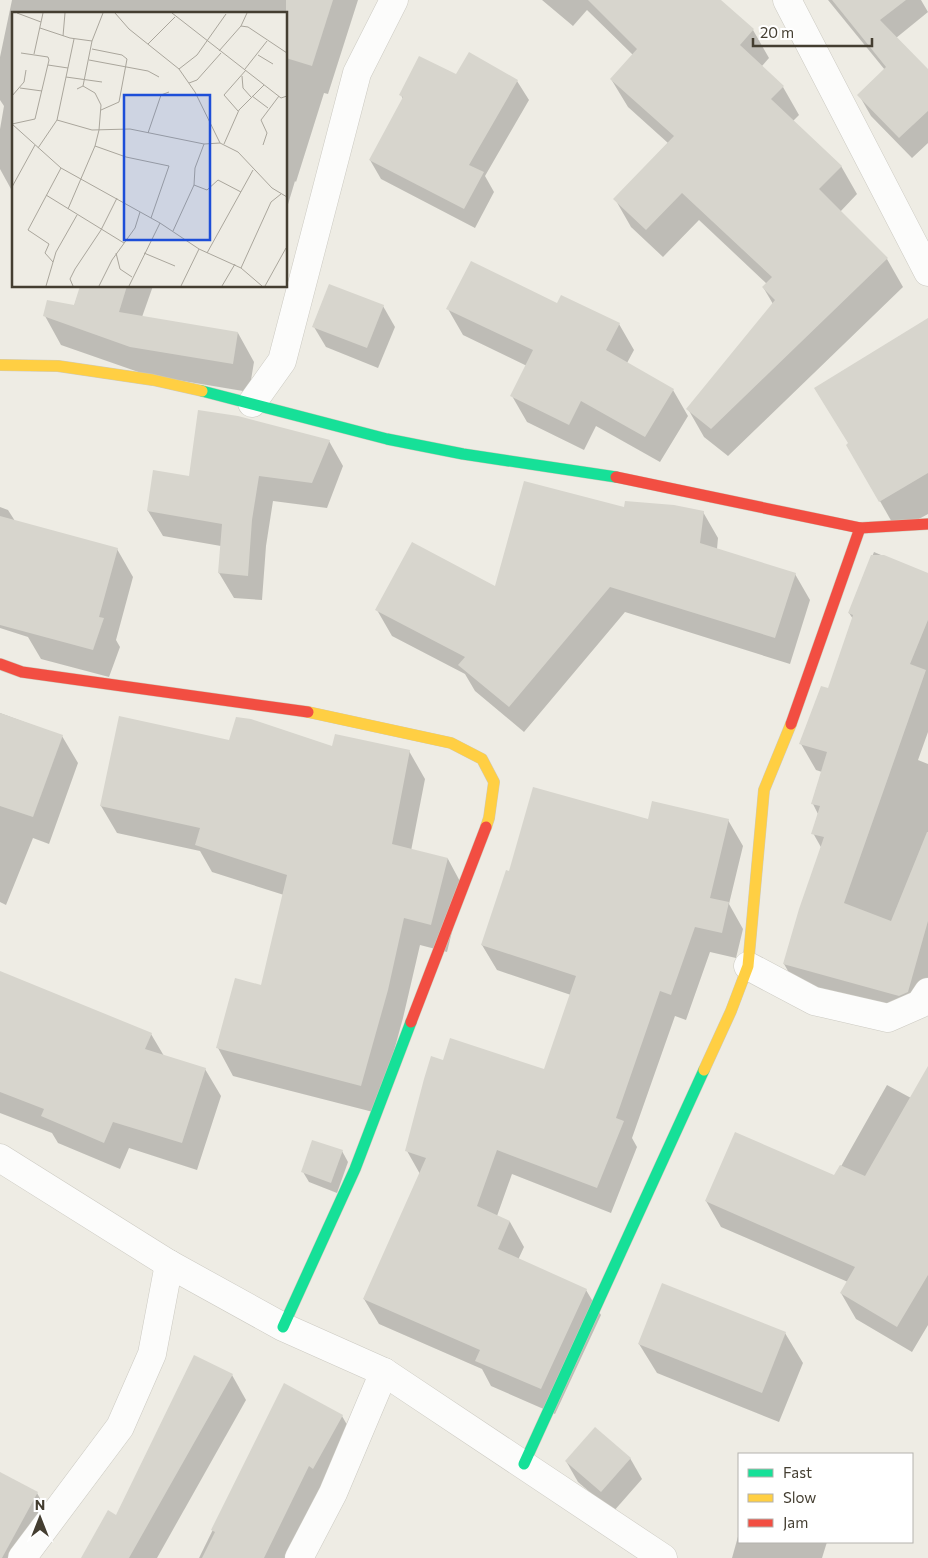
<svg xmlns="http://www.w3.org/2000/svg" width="928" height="1558" font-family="Commissioner,sans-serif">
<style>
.shadow{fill:#0003}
.building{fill:#d7d5cd}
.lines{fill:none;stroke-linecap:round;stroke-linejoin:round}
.street-casing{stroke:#cccac2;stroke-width:29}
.fast-casing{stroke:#cecabb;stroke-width:12}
.slow-casing{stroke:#cecabb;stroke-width:12}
.jam-casing{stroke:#cecabb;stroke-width:12}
.street{stroke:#fcfcfb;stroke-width:28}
.fast{stroke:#16e098;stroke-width:11}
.slow{stroke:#ffcf43;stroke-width:11}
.jam{stroke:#f24e42;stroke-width:11}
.inset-road{fill:none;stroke:#aaa69c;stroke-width:1}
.view{fill:#1d4ed8;fill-opacity:0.15;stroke:#1d4ed8;stroke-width:2.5}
.inset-edge{fill:none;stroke:#443e31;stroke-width:2.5}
</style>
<rect width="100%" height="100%" fill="#eeece4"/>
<!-- shadow -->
<g class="shadow">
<path d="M12,0h346l-30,94 -4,-1 -28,89 -1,-1 -9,30v-197h-272v175h-3l-11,-20v-40l4,-23 -4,-6v-43z"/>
<path d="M542,0h177l34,30 16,28 -8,9 22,20 16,28 -6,6 48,45 16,28 -17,18 47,47 16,28 -175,169 -24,-19 -16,-28 85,-105 -10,-17 4,-3 -68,-64 -36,37 -32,-30 -16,-28 53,-56 -40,-36 -17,-28 22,-24 -46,-45 -14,16z"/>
<path d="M828,0h93l7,12 -32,26 32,33v72l-16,15 -41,-42 -12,-21 26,-25z"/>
<path d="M456,75l61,6 12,19 -44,76 9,16 -19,36 -94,-49 -11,-19 33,-61 -2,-4z"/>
<path d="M81,286h72l-11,31 96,16 16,29 -5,30 -102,-17 -86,-30 -16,-29 29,-10z"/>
<path d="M557,305l62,19 15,26 -7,13 46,27 15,26 -28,46 -64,-36 -12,24 -57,-28 -15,-26 15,-30 -64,-31 -15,-26z"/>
<path d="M383,306l12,21 -17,41 -52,-21 -12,-20z"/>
<path d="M928,341v173l-31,17 -49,-86z"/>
<path d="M329,441l14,25 -16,42 -54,-7 -7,45 -4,54 -28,-2 -15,-25 2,-27 -58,-10 -15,-25 42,-34z"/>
<path d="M0,507l8,3 7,11 102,28 16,28 -17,63 4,7 -11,30 -68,-18 -13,-22 -28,-9z"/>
<path d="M626,509l77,3 15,26 -1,11 78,25 15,26 -20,64 -165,-52 -101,120 -49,-41 -10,-17 -73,-38 -15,-26 118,-22z"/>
<path d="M874,552l54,23v157l-10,28 10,4v248l-4,5 -9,4 -116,-31 -15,-26 38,-115 -9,-16 5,-19 -5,-10 9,-32 -6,-2 -15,-26 28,-54 24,-71 -4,-6z"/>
<path d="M0,713l62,23 16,27 -29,81 -16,-6 -27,67 -6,-3z"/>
<path d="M230,742l179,9 16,28 -14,72 37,8 15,28 -16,65 -27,-7 -17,73 -26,95 -144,-37 -15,-28 44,-61 22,-92 -72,-23 -12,-21 -83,-18 -16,-27z"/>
<path d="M649,820h79l15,26 -14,58 14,25 -7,29 -26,-6 -24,68 -11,-4 -43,122 5,9 -26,66 -99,-39 -15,42 13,6 14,25 -6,13 68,30 15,25 -46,99 -64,-28 -9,-17 -103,-45 -15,-25 56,-125 -13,-23 37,-90 101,10 26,-76 -74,-25 -15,-25 28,-72z"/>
<path d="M0,973l151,61 13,22 41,13 16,27 -24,74 -68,-22 -9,21 -62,-26 -6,-10 -52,-20z"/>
<path d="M928,1069v256l-16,27 -56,-33 -15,-26 7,-11 -127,-55 -15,-26 129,-24 52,-92 24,13z"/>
<path d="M342,1151l6,11 -11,31 -28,-11 -6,-10z"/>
<path d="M785,1333l18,30 -24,59 -122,-49 -18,-29z"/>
<path d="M232,1375l14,25 -89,158h-75z"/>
<path d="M284,1385l58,31 15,26 -66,116h-92z"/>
<path d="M630,1458l12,21 -29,33 -35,-30 -12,-21z"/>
<path d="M0,1474l37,19 12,21 -24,44h-25z"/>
<path d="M739,1533v9h88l-5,16h-90z"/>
</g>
<!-- building -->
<g class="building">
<path d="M286,0h47l-21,66 -26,-8z"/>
<path d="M588,0h133l33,29 -14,16 44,41 -13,13 71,67 -23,23 69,69 -177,171 -25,-20 89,-109 -13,-13 10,-10 -90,-84 -36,37 -33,-31 61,-63 -64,-57 27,-30z"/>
<path d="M832,0h74l-26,20 48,49v42l-29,27 -42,-43 29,-28z"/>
<path d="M469,52l49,28 -49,85 15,7 -20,37 -95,-49 34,-63 -4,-2 20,-39 37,18z"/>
<path d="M471,261l86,42 4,-8 59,28 -14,27 68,39 -29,48 -64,-36 -12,24 -59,-29 23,-46 -87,-41z"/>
<path d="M329,284l55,21 -17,43 -55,-21z"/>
<path d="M80,286h47l-8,26 119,20 -5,32 -103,-17 -87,-31 4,-16 27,5z"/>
<path d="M928,318v155l-49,29 -33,-57 2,-2 -34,-55z"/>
<path d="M198,410l40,6 92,24 -18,43 -53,-7 -7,44 -4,56 -30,-3 4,-49 -75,-13 6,-41 36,6z"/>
<path d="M524,481l100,26 1,-6 49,4 30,6 -4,32 96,30 -21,65 -165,-51 -101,120 -51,-42 7,-8 -90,-47 37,-68 83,44z"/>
<path d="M0,516l118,32 -19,69 5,1 -11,32 -93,-25z"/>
<path d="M871,555h13l44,18v47l-18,44 16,6 -82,233 47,18 36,-89h1v89l-20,71 -9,4 -116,-32 16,-55 25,-72 -13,-3 9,-28 -9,-2 16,-52 -28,-8 22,-58 7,2 25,-73 -5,-2z"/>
<path d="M0,713l63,22 -30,82 -33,-11z"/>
<path d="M119,716l110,24 7,-23 15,2 81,27 3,-12 75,16 -18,94 56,14 -17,67 -27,-7 -16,72 -27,96 -145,-38 19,-70 26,7 26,-110 -92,-30 5,-17 -100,-22z"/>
<path d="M533,787l115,32 4,-18 77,18 -19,79 19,4 -7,31 -27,-6 -24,68 -11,-4 -44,127 8,3 -27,67 -100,-38 -20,56 33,15 -12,28 89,40 -46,100 -66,-28 5,-11 -117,-51 63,-141 -21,-7 19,-72 7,-23 12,4 7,-22 94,31 32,-93 -95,-31 25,-75 3,1z"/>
<path d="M0,971l152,62 -7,16 61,19 -24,75 -69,-21 -9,21 -63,-27 3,-7 -44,-17z"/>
<path d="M928,1066v209l-31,52 -57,-34 15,-26 -150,-66 30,-69 99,43 6,-10 25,11z"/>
<path d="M312,1140l31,10 -12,33 -30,-11z"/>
<path d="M662,1283l124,49 -24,61 -124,-49z"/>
<path d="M194,1355l39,19 -104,184h-48l27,-48 8,5z"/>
<path d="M284,1383l59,32 -30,54 -4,-3 -45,92h-62l13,-26 -4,-2z"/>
<path d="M595,1427l36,31 -30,34 -36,-31z"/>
<path d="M0,1472l38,20 -36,66h-2z"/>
</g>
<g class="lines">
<defs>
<g id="street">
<path d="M787,0l141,272"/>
<path d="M252,403l30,-42 75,-288 37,-73"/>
<path d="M748,966l66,35 74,17 32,-14 8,-12"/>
<path d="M0,1158l169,106 114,63 101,45 279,186"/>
<path d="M22,1558l98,-131 32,-73 17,-90"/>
<path d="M299,1558l34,-65 51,-121"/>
</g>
<g id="fast">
<path d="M202,391l185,48 76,15 153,23"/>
<path d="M283,1327l72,-158 56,-147"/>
<path d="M524,1464l180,-394"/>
</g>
<g id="slow">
<path d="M0,365l58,1 95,14 49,11"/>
<path d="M308,712l143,31 31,16 12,23 -5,36 -3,9"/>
<path d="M704,1070l27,-59 17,-45 16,-176 27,-66"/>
</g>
<g id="jam">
<path d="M616,477l244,51 68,-4"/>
<path d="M0,664l22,8 286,40"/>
<path d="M791,724l69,-196"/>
<path d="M411,1022l75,-195"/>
</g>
</defs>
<!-- street casing -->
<use href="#street" class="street-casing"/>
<!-- fast casing -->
<use href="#fast" class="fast-casing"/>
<!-- slow casing -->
<use href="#slow" class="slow-casing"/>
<!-- jam casing -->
<use href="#jam" class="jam-casing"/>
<!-- street -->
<use href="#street" class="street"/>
<!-- fast -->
<use href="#fast" class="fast"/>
<!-- slow -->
<use href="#slow" class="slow"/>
<!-- jam -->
<use href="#jam" class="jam"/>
</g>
<!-- overview -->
<g transform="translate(12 12)">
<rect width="275" height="275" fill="#eeece4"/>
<path class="inset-road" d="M5,1l24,9M103,1l14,16 50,40 16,23 25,51 18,9 34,36 15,9M160,1l109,85 6,-2M229,14l7,1 39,26M28,16l30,10 22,3M51,24l2,-23M136,32l27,-27M80,37l30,6 5,4 -8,43 -18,8M207,39l22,-25 6,-13M22,42l9,-41M246,43l15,9M77,48l59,11 11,6M36,53l20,3M167,57l18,-14 29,-41M233,57l22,-28M230,64l1,12 8,9M54,65l36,5M177,71l8,-3 24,-27M8,76l22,3M65,77l6,-3 9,-45 11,-28M0,84l12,-14 2,-12M240,84l16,12M226,99l-14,-16 22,-25M45,108l35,10 38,-1 74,15 16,-1M0,112l49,44 99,55 39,26 42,19 21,18M0,112l23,-5 14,-59 -1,-3 -27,-4M136,121l13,-38 8,-3M212,132l15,-34 25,-25M251,133l4,-12 -6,-13 18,-24M83,134l31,11 43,9 -18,52M26,136l19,-28 17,-81M182,173l13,5 11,-10 23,12M0,175l23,-42M34,183l78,48M56,197l27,-63 4,-16 2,-25 -6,-12 -12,-7M161,219l21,-46 1,-17 9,-24M104,241l4,16 12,8M132,241l31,13M195,241l46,-83M41,250l-8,-9 4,-9 -21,-14 33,-62M229,256l30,-66 10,-8M34,274l10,-34 21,-37M61,274l-3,-7 5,-10 26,-39 16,-32M87,274l13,-26 23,-32 5,-16M117,274l31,-63M169,274l18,-37M210,274l13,-22M253,274l21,-38"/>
<path class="view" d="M112,83h86v145h-86z"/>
<rect width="275" height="275" class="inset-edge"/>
</g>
<!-- legend -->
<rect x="738" y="1453" width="175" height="90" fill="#ffffff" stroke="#b4b2ad"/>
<rect x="748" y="1469" width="25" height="8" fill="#16e098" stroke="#b4b2ad"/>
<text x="783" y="1478" font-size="15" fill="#443e31">Fast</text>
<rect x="748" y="1494" width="25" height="8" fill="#ffcf43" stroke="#b4b2ad"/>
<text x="783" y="1503" font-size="15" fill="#443e31">Slow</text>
<rect x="748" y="1519" width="25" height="8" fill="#f24e42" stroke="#b4b2ad"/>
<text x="783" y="1528" font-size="15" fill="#443e31">Jam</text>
<!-- north arrow -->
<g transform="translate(40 1518)" stroke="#ffffff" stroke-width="4" paint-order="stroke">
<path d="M0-4L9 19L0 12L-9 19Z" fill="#443e31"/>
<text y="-8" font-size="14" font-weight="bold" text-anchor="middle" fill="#443e31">N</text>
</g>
<!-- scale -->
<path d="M753 38v8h119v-8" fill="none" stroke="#443e31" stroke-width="2.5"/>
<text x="760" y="38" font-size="15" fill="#443e31" stroke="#ffffff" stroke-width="4" paint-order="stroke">20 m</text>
</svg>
